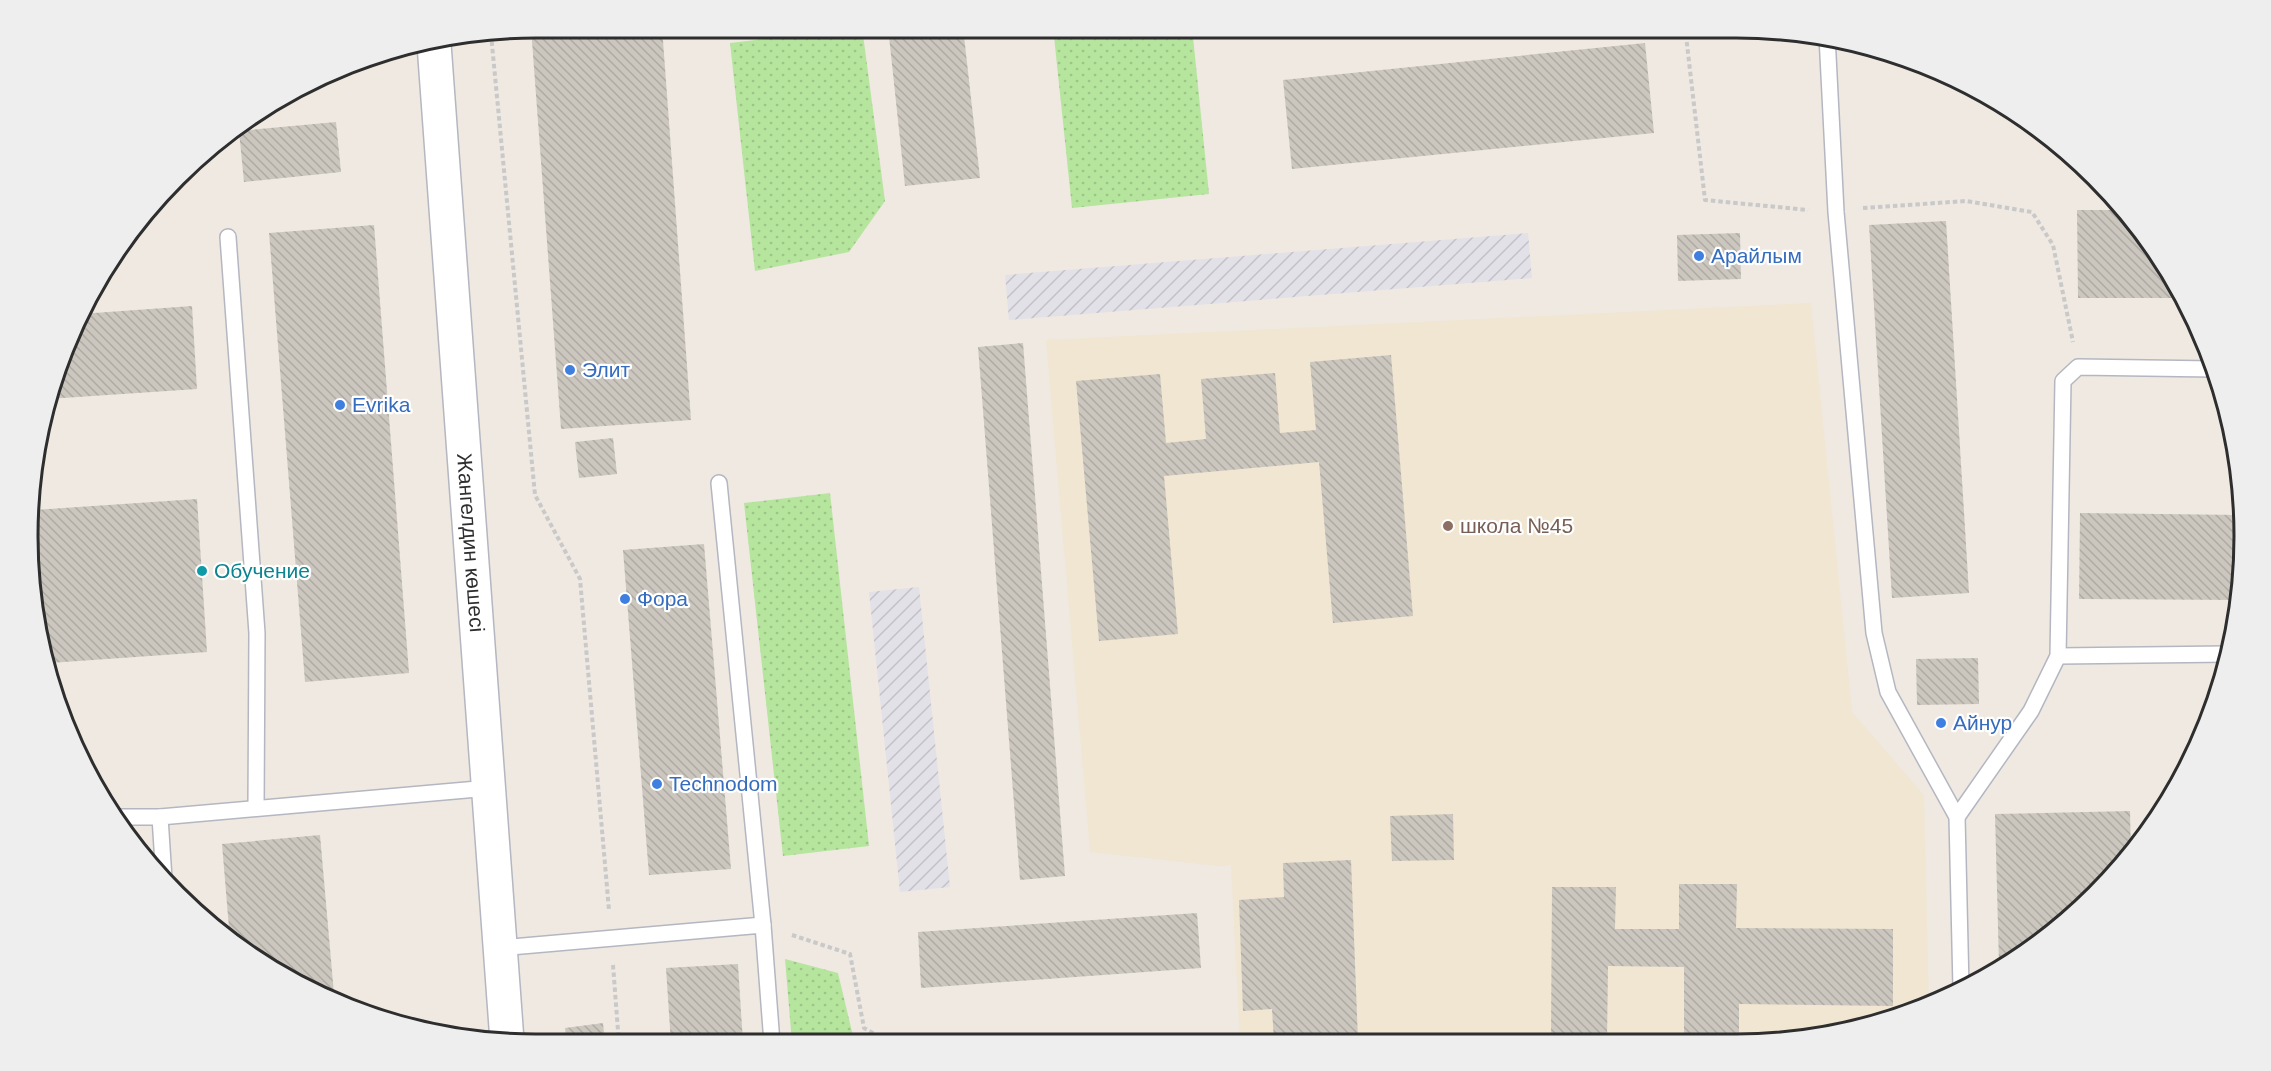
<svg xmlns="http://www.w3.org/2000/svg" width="2271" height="1071" font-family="Arial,sans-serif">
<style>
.industrial{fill:url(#industrial-furrows)}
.education{fill:#f0e6d1}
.park{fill:url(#park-dots)}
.building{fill:url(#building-back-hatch)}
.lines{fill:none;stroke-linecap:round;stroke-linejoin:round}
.lane-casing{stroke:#b4b7c1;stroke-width:18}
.secondary-casing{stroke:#b4b7c1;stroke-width:36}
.path{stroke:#c9c9c9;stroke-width:4;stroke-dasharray:4.5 3;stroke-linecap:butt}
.lane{stroke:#fff;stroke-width:15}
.secondary{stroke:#fff;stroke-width:33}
.shop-dot{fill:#3f7fe0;stroke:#fff;stroke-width:2}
.education-dot{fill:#8d6e63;stroke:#fff;stroke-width:2}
.culture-dot{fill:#0f9aa8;stroke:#fff;stroke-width:2}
.labels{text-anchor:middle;stroke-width:4.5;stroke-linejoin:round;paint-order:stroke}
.shop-label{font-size:21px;fill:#366cbe;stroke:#fff;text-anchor:start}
.education-label{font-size:21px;fill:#785e54;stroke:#fff;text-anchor:start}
.street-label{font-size:21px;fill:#2e2e2e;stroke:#fff}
.culture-label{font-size:21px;fill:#0d838f;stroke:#fff;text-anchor:start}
.rim{fill:none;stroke:#2e2e2e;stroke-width:3}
</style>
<defs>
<pattern id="industrial-furrows" width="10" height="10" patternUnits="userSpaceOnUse" patternTransform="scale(1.5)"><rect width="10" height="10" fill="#e3e1e8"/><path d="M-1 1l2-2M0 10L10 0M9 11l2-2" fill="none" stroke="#c3c1c7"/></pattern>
<pattern id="park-dots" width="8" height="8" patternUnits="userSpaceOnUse" patternTransform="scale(1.5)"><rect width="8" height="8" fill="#b6e59e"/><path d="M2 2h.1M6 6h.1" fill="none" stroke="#9dc588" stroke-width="1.8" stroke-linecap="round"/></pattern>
<pattern id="building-back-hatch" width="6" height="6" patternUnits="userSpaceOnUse" patternTransform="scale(1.5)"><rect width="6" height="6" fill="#cbc7bf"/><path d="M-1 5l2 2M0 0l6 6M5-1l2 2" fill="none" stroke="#afaba4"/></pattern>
</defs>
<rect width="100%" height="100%" fill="#efe9e1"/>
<!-- industrial -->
<g class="industrial">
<path d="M1528,233l4,45 -523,42 -4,-45z"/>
<path d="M919,587l31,300 -50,5 -31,-300z"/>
</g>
<!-- education -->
<path class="education" d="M1811,303l41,409 72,83 5,211 -127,34 -562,2 -9,-177 -13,1 -128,-14 -44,-512z"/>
<!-- park -->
<g class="park">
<path d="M862,27l23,174 -36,51 -94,19 -25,-228z"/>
<path d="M1053,27h139l17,167 -137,14z"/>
<path d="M830,493l39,353 -86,10 -39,-353z"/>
<path d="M785,959l53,14 15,63 11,7h-72z"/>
</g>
<!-- building -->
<g class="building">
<path d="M662,27l29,393 -130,9 -30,-401z"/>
<path d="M888,27h75l17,151 -75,8z"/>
<path d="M1645,43l9,90 -362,36 -9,-89z"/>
<path d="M336,122l5,50 -97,10 -5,-51z"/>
<path d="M2077,210h46l35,43 24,45h-104z"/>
<path d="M1946,221l23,372 -77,5 -23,-373z"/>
<path d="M374,225l35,448 -104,9 -36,-449z"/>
<path d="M1740,233l1,46 -63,2 -1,-46z"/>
<path d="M192,306l5,83 -149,10 18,-58 14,-27z"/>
<path d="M1023,343l42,533 -45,4 -42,-533z"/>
<path d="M1391,355l22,261 -80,7 -14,-161 -155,14 14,158 -79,7 -23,-260 84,-7 6,69 40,-4 -5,-60 74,-6 5,60 36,-3 -6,-68z"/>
<path d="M613,438l4,36 -38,4 -4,-36z"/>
<path d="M197,499l10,153 -157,11 -19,-61 3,-92z"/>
<path d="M2080,513l162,2 2,21 -6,64 -159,-1z"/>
<path d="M704,544l27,325 -82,6 -26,-325z"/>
<path d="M1978,658l1,46 -62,1 -1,-46z"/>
<path d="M2130,811l1,42 -86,86 -46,26 -4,-151z"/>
<path d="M1453,814l1,46 -62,1 -2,-45z"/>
<path d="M320,835l14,159 -13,1 -68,-37 -23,-18 -8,-96z"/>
<path d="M1351,860l7,181h-84l-2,-32 -29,2 -4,-111 45,-3 -1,-34z"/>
<path d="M1679,884h58l-1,44 157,1v77l-154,-2v35l-55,-1v-71l-76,-1 -1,74h-56l1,-153h64l-1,42h64z"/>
<path d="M1197,913l4,55 -280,20 -3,-56z"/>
<path d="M738,964l5,79 -72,1 -5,-76z"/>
<path d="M603,1023l2,21h-38l-2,-16z"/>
</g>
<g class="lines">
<defs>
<g id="lane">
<path d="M1827,36l9,176 38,421 14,59 69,125 4,171"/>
<path d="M228,237l29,396 -1,175"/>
<path d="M719,483l44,442"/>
<path d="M2058,656l170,-2"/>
<path d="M120,817h40"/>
<path d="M1957,817l74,-106 27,-55 5,-275 15,-14 136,2"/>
<path d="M164,879l-4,-62 329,-29"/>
<path d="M500,948l263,-23 9,118"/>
</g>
<g id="secondary">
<path id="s1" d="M434,44l73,997"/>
</g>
</defs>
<!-- lane casing -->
<use href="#lane" class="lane-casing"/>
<!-- secondary casing -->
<use href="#secondary" class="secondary-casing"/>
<!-- path -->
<g class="path">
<path d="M1685,27l20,173 103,10"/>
<path d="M491,34l44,461 45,84 29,331"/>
<path d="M1863,208l103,-7 66,11 21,33 20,97"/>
<path d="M792,935l58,19 14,74 27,15"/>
<path d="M613,965l6,79"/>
</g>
<!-- lane -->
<use href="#lane" class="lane"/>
<!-- secondary -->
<use href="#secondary" class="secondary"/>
</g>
<!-- markers -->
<g class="shop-dot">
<circle cx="1699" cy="256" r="6"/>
<circle cx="570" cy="370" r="6"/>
<circle cx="340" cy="405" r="6"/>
<circle cx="625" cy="599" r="6"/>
<circle cx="1941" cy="723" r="6"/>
<circle cx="657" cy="784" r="6"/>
</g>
<circle class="education-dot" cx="1448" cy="526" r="6"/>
<circle class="culture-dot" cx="202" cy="571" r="6"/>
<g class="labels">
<!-- shop labels -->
<g class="shop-label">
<text x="1711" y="263">Арайлым</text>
<text x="582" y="377">Элит</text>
<text x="352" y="412">Evrika</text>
<text x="637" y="606">Фора</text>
<text x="1953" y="730">Айнур</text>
<text x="669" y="791">Technodom</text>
</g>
<!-- education labels -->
<g class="education-label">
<text x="1460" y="533">школа №45</text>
</g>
<!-- street labels -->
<g class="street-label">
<text dy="7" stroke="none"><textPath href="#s1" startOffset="500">Жангелдин көшесі</textPath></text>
</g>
<!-- culture labels -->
<g class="culture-label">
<text x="214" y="578">Обучение</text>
</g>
</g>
<!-- crop -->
<path d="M0 0H2271V1071H0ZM536 38H1736A498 498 0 0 1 2234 536V536A498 498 0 0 1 1736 1034H536A498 498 0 0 1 38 536V536A498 498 0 0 1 536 38Z" fill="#eee" fill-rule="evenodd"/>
<path class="rim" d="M536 38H1736A498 498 0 0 1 2234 536V536A498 498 0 0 1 1736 1034H536A498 498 0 0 1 38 536V536A498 498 0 0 1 536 38Z"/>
</svg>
